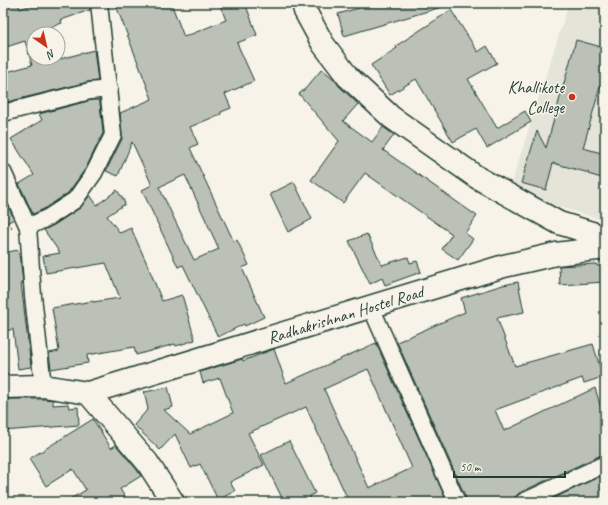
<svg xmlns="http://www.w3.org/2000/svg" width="608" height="505" font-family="Caveat,sans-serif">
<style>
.built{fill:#e5e4d9}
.building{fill:#bbc1b6;stroke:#1f3d34;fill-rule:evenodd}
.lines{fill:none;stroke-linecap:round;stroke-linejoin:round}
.minor-casing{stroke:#1f3d34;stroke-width:19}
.secondary-casing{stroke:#1f3d34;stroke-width:25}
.primary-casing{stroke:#1f3d34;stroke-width:25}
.path{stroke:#1f3d34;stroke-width:2.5;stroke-dasharray:1 3;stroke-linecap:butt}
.minor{stroke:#f7f3e8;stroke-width:16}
.secondary{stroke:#f7f3e8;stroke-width:22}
.primary{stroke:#f7f3e8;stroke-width:22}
.poi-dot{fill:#c8321e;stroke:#f7f3e8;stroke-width:1.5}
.labels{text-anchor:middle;stroke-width:3;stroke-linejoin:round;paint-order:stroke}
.poi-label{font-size:17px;fill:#1f3d34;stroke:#f7f3e8;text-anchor:end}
.street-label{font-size:17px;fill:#1f3d34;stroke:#f7f3e8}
</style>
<rect width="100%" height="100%" fill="#f7f3e8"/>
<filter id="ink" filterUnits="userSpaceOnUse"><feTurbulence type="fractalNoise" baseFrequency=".025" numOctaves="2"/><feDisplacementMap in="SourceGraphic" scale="8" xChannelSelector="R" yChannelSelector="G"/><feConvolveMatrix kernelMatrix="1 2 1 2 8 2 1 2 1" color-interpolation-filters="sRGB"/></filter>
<g filter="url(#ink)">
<!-- built -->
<path class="built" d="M569,3h36v218l-96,-30z"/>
<!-- building -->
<g class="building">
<path d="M3,3h15l2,6 18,-6h52v7l-29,10 1,3 -28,10v25h26v1l34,-9 4,31 -10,1 -85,21v-30l29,-8 -7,-24 -22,7z"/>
<path d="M115,3h56l13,34 42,-17 -7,-17h26l12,32 -20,8 17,38 -29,13 6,14 -10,4v2l-31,13 8,17 -8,4 44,94 3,-2 12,25 -7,3 22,49 -19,9 -1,-2 -26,13 -35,-72 -5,2 -36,-77 10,-5 -20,-43 -14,34 -12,-5 16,-32v-5l-2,-21 32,-14zM185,175l34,74 -25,11 -35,-73z"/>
<path d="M376,3h69v3l-101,30 -6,-22z"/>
<path d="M451,10l27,42 9,-6 10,17 -29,16 29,49 28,-17 6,11 -44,26 -11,-19 -23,13 -37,-63 -26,16 -19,-30 26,-17 -1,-2z"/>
<path d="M576,40l29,8v21l-22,79 22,6v25l-17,-5 1,-1 -36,-10 -7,27 -25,-7 16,-52 9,17z"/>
<path d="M322,69l13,11 4,6 19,18 -15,17 29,21 11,-15 11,8 -11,15 94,66 -12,17 8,6 -15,21 -16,-11 10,-15 -87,-61 -22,30 -32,-23 28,-39 -40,-47 7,-6z"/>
<path d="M92,100h7l1,3 3,30 -17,35 -18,25 -24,16 -11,5 -14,-30 15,-9 -23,-36 31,-19 -3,-6z"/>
<path d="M294,182l18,37 -24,13 -18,-38z"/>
<path d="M117,190l6,9 2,5 -18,12 13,17 11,-5 17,38 14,35 20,-6 13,45 -19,6 -1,-2 -39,11 -2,-8 -47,8 1,8 -37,6 -2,-16 10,-2 -7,-43 41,-7v1l27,-4 -14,-35 -60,10 -3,-17 17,-3 -16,-23 10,-5 26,-17 10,-13 7,10z"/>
<path d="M3,195l11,24 -11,6z"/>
<path d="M367,234l15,31 26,-8 2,6 7,-2 4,11 -36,13 -3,-7 -12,6 -21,-43z"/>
<path d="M18,250l3,15 2,18h-2l10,84 -13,2 -5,-40 -10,3v-79z"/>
<path d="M597,264v2h8v16l-45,3 -1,-19z"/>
<path d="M518,282l6,30 -27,6 18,48 78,-22 10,33 -19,6 -2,-5 -87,32 9,21 91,-43 10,33v34h-4l-82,38 -4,4 -1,5h-48v-4l-69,-156 68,-30 -4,-14 42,-13z"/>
<path d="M376,343l71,159h-98l-43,-95 -58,26 16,32 -34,17 5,9 -17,9 -18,-36 -9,4 -16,-34 -15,16 -26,-25 14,-16 -4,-18 1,1 23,-5 5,20 -9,3 26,24 43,-21 -13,-35 -17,5 -3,-11 42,-13 1,2 31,-12 12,34zM368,369l44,99 -43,20 -45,-99z"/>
<path d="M3,399h41l9,1v5l15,-1 1,4 9,-1 1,18 -76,6z"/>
<path d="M93,419l18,29 5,-3 21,25 4,6 -21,13 8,13h-63l21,-12 -13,-21 -27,17 -17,-27z"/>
<path d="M289,441l26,52 -5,3 2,6h-28l-23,-47z"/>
<path d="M605,474v28h-59z"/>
</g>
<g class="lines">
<defs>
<g id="minor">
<path d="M3,113l87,-22 19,-2"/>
<path d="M3,172l25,55 5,69 10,90"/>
<path d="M28,227l21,-10 26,-17 19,-27 19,-38 -14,-132"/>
<path d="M371,307l86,195"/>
<path d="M523,502l82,-38"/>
</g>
<g id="secondary">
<path d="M303,3l2,8 18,33 25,33 43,40 87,61 81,45 46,14"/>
<path id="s1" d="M88,393l416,-127 52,-12 49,-6"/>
</g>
<g id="primary">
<path d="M3,387l40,-1 45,7"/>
<path d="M88,393l59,69 26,40"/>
</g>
</defs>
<!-- minor casing -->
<use href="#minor" class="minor-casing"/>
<!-- secondary casing -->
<use href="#secondary" class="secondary-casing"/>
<!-- primary casing -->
<use href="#primary" class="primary-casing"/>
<!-- path -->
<path class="path" d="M3,228l9,-1"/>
<!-- minor -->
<use href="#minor" class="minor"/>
<!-- secondary -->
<use href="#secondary" class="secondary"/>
<!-- primary -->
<use href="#primary" class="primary"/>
</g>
</g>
<!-- markers -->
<circle class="poi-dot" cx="572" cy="97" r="4"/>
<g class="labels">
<!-- poi labels -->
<g class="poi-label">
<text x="564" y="93">Khallikote<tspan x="564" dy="20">College</tspan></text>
</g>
<!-- street labels -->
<g class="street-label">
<text dy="6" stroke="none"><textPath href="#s1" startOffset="269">Radhakrishnan Hostel Road</textPath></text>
</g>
</g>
<!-- margin -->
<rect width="608" height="505" fill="none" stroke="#f7f3e8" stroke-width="16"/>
<rect x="8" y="8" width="592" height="489" fill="none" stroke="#1f3d34" stroke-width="1.5" filter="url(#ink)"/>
<!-- north arrow -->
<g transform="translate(46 46) rotate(146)"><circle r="19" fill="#f7f3e8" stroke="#a1aaa0"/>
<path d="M0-3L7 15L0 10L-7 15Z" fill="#c8321e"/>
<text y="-6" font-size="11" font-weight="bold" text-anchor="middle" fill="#1f3d34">N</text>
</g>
<!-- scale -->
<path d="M454 471v6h111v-6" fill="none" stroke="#1f3d34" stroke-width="2"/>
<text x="460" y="471" font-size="12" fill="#1f3d34" stroke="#f7f3e8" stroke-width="3" paint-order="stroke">50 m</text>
</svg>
